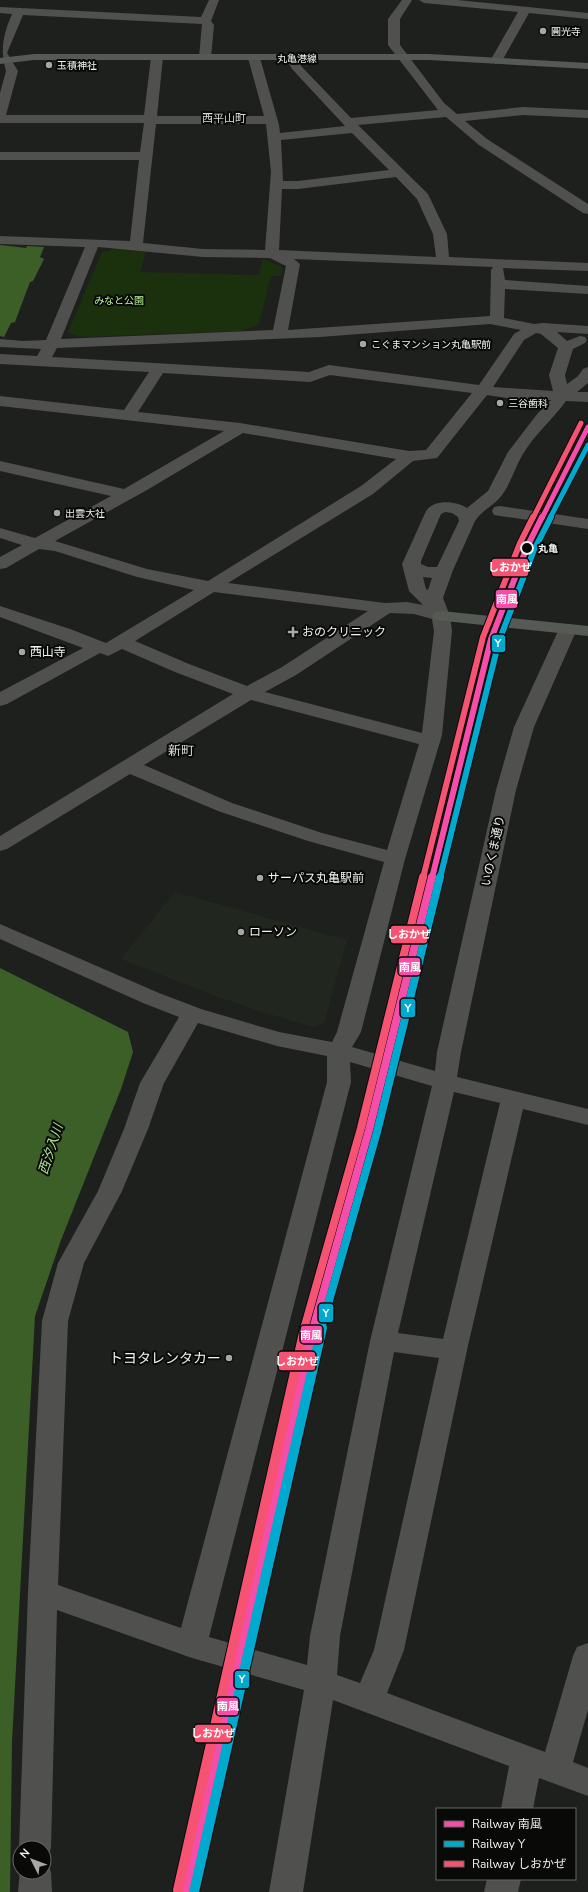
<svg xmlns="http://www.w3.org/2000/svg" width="588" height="1892" font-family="'Nunito Sans','Noto Sans JP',sans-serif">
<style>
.built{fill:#21271e}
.green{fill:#1b300d}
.water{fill:#3c5f27}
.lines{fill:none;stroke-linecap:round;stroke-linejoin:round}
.minor{fill:#50514f;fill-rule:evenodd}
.major{fill:#555a54;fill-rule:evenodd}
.rail-1-far3-casing{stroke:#090a08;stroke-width:7}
.rail-1-far2-casing{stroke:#090a08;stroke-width:8}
.rail-1-far1-casing{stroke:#090a08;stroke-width:10}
.rail-1-casing{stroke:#090a08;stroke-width:12}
.rail-2-far3-casing{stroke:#090a08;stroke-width:7}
.rail-2-far2-casing{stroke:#090a08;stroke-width:8}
.rail-2-far1-casing{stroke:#090a08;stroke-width:10}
.rail-2-casing{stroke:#090a08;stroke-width:12}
.rail-3-far3-casing{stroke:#090a08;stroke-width:7}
.rail-3-far2-casing{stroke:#090a08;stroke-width:8}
.rail-3-far1-casing{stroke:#090a08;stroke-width:10}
.rail-3-casing{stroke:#090a08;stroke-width:12}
.rail-1-far3{stroke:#f54da8;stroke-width:5}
.rail-1-far2{stroke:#f54da8;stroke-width:6}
.rail-1-far1{stroke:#f54da8;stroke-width:8}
.rail-1{stroke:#f54da8;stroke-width:10}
.rail-2-far3{stroke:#00a9ce;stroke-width:5}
.rail-2-far2{stroke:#00a9ce;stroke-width:6}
.rail-2-far1{stroke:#00a9ce;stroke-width:8}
.rail-2{stroke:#00a9ce;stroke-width:10}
.rail-3-far3{stroke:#f65372;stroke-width:5}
.rail-3-far2{stroke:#f65372;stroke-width:6}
.rail-3-far1{stroke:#f65372;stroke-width:8}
.rail-3{stroke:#f65372;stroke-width:10}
.poi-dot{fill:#a6a8a5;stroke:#090a08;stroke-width:1.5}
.stop-dot{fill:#090a08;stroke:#eff2ee;stroke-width:2}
.labels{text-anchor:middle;stroke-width:4;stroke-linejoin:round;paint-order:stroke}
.far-poi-label{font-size:10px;fill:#eff2ee;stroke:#090a08;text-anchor:start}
.far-street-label{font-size:10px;fill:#eff2ee;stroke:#090a08}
.far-park-label{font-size:10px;fill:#baf49b;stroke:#090a08}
.far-stop-label{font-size:10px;font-weight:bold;fill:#eff2ee;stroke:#090a08;text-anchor:start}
.far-neighbourhood-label{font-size:11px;fill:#d6dbd4;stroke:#090a08}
.poi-label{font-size:12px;fill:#eff2ee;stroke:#090a08;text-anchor:start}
.street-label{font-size:12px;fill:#eff2ee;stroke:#090a08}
.neighbourhood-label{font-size:13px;fill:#d6dbd4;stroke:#090a08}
.water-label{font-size:13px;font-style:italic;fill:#ade68e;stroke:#090a08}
.near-poi-label{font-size:14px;fill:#eff2ee;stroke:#090a08;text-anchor:end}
.line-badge{stroke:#090a08;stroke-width:1.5}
.badge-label{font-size:11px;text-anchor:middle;font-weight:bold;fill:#fff}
</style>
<rect width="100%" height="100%" fill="#1e201d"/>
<!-- built -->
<path class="built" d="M175,892l172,48 -23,83 -11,4 -57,-17 -43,-15 -92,-36z"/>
<!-- green -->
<path class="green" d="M116,249l30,3 -6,20 119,3 4,-16 19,8v9h-11l-12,48 -18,7 -162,6 -11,-5 34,-80z"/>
<!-- water -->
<g class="water">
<path d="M0,245l26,3 1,-2 17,1 -4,10 4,2 -11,22 -3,1 -15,40 -4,1 -7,14 -4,-1z"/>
<path d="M0,968l128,64 5,20 -12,37 -60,151 -26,76 -23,426 -2,150h-10z"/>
</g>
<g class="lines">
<!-- minor -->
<g class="minor">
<path d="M209,0h10l-8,21 3,4 -3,32 -6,3 -6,-3 3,-33 -179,-9 -16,38 11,18 -12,44h138l7,-58 6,-3 6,3 -6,59h107l-16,-58 6,-3 6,3 19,67 1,8 65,-7 -53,-57 -6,-11 6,-3 4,1 5,10 50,52 87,-8 -50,-65v-26l14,-19h10l-12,19v26l44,58 13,11 66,-7 65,3v8l-65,-3 -58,6 22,18 101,65v10l-5,-1 -104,-68 -33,-28 -88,8 70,69 19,40 2,23 139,6v8l-85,-3 2,12 83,6v8l-83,-5 -1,29 30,6 9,-1 45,3v8l-31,-2 10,9 13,-5 5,1 2,3 -2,3 -12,6 -8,26 2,9 11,-8 5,-7 5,-2v16l-11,9h11v10l-22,-1c-13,18 -31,33 -43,53 -8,13 -12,29 -21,41 -7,10 -20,15 -27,26l-22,49 -10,28 7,18 2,15 -10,104 -37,124 -44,173 -9,15 83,24 2,-19 59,-262 18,-63 45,-98 3,-4 6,-1 6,1 3,4 -43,98 -18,63 -55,262 -4,25 131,32v16l-65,-16 -56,241 -63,300 -17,43 158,59 28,-96 4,-9 11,-4v67l-15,52 15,6v28l-49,-18 -6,31h-32l8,-43 -176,-66 -30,192h-34l35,-202 -112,-32 -135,-48 -6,238 -4,11 -3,1v-12h-24v3l-1,-3 9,-256 14,-271 16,-58 40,-72 26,-62 16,-46 39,-66 -36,-14 -143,-64v-15l159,69 42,16 78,23 53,10 5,-10 47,-170 -76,-21 -90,-30 -88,-37 -123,75 -7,2v-15l233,-142 -58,-22 -53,-23 -14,7 -8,-3 -93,51 -7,2v-14l83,-44 -83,-31v-11l70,23 36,14 88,-53 -57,-13 -82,-26 -16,-2 -33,19 -6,1v-12l22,-12 -22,-7v-10l35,10 76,-42 -111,-25v-10l124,28 100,-58 -224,-25v-10l124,14 25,-38 -149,-8v-10l37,2 4,-7 -41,-2v-8l23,2 23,-1 39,-93 -85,-3v-8l130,5 9,-81h-139v-8h140l4,-29h-144v-30l6,-22c-6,-21 -3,-36 6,-57l-12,-1v-6l201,10zM156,124h110l5,48 -6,78 -62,-1 -60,-6zM352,133l37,37 -91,11h-15l-2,-41zM396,177l21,22 16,35 3,23 -157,-7 3,-61h16zM98,247l105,10 67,1 16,8 -13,64 -212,9zM294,259l199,8 -2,3 -1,46 -202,14 12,-66zM490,324l31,6 -7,4 -35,51 -150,-20 -20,7 -257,-15 5,-9 263,-11zM536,333l5,1 17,14 -9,27 4,16 -60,-4 31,-47zM163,373l147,9 20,-7 142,18 -46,57 -17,1 -169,-28 -102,-11zM487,395l26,4 38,1 -13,13 -30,39 -20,39 -21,17c-11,-7 -33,-9 -41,3l-24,53 7,27 14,14 -16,-3 -22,1 -157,-20 145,-89 40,-33 24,-3zM243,433l153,26 -35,27 -153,95 -61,-12 -92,-28 92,-51zM445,512l7,1 6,4 1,4 -22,46h-9l-7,-3v-3l20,-47zM423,577l9,1 -4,12 -2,-1zM214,592l154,19 -86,56 -35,19 -58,-22 -54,-23zM390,613l24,1 18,5 2,12 -12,102 -157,-41 31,-17zM251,700l168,44 -32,106 -65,-17 -90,-30 -88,-38zM198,1023l79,23 50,10v26l-146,546 -123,-43 10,-264 16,-58 38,-72 26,-62 16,-46zM350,1062l82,24 -62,255 -60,295 -3,29 -98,-28 142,-555zM454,1092l46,11 -57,236 -45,-6zM394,1352l45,6 -65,292 -14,33 -23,-8 3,-39z"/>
<path d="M419,0h38l131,13v6l-59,-6 -27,48 -6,3 -6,-3 28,-49 -94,-9z"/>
<path d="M500,506l88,13v10l-94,-14 -2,-4 2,-4z"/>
<path d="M44,1860l3,1 4,11 1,20h-34l2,-23v3h24z"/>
<path d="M487,1879h34l-3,13h-34z"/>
</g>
<!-- major -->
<g class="major">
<path d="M34,54h395l159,9v6l-159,-9h-395l-34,4v-6z"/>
<path d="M441,611l147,15v10l-153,-16 -3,-4 3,-4z"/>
</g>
<defs>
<path id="rail-1-far3" d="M542,518l46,-91"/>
<path id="rail-1-far2" d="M432,878l59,-239 36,-92 15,-30"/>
<path id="rail-1-far1" d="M313,1329l56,-199 63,-253"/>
<path id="rail-1" d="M186,1892l127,-564"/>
<path id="rail-2-far3" d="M550,518l38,-73"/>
<path id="rail-2-far2" d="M440,878l59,-237 35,-91 17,-33"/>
<path id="rail-2-far1" d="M321,1329l56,-197 63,-255"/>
<path id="rail-2" d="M194,1892l128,-564"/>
<path id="rail-3-far3" d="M533,518l48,-95"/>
<path id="rail-3-far2" d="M423,878l60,-241 37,-94 13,-26"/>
<path id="rail-3-far1" d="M304,1329l57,-201 62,-251"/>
<path id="rail-3" d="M178,1890l127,-562"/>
</defs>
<!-- rail-1-far3 casing -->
<use href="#rail-1-far3" class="rail-1-far3-casing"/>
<!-- rail-1-far2 casing -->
<use href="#rail-1-far2" class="rail-1-far2-casing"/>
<!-- rail-1-far1 casing -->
<use href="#rail-1-far1" class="rail-1-far1-casing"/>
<!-- rail-1 casing -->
<use href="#rail-1" class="rail-1-casing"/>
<!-- rail-2-far3 casing -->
<use href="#rail-2-far3" class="rail-2-far3-casing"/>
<!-- rail-2-far2 casing -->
<use href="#rail-2-far2" class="rail-2-far2-casing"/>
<!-- rail-2-far1 casing -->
<use href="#rail-2-far1" class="rail-2-far1-casing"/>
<!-- rail-2 casing -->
<use href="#rail-2" class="rail-2-casing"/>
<!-- rail-3-far3 casing -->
<use href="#rail-3-far3" class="rail-3-far3-casing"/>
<!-- rail-3-far2 casing -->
<use href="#rail-3-far2" class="rail-3-far2-casing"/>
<!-- rail-3-far1 casing -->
<use href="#rail-3-far1" class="rail-3-far1-casing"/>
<!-- rail-3 casing -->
<use href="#rail-3" class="rail-3-casing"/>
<!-- rail-1-far3 -->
<use href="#rail-1-far3" class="rail-1-far3"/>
<!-- rail-1-far2 -->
<use href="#rail-1-far2" class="rail-1-far2"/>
<!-- rail-1-far1 -->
<use href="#rail-1-far1" class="rail-1-far1"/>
<!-- rail-1 -->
<use href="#rail-1" class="rail-1"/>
<!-- rail-2-far3 -->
<use href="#rail-2-far3" class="rail-2-far3"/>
<!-- rail-2-far2 -->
<use href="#rail-2-far2" class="rail-2-far2"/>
<!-- rail-2-far1 -->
<use href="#rail-2-far1" class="rail-2-far1"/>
<!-- rail-2 -->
<use href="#rail-2" class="rail-2"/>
<!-- rail-3-far3 -->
<use href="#rail-3-far3" class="rail-3-far3"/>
<!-- rail-3-far2 -->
<use href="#rail-3-far2" class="rail-3-far2"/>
<!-- rail-3-far1 -->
<use href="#rail-3-far1" class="rail-3-far1"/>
<!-- rail-3 -->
<use href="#rail-3" class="rail-3"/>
</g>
<!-- markers -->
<g class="poi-dot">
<circle cx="543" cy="31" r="4"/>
<circle cx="49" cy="65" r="4"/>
<circle cx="363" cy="344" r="4"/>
<circle cx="500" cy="403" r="4"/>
<circle cx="57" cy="513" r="4"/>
<path d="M291 626h4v4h4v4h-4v4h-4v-4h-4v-4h4z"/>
<circle cx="22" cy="652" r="4"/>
<circle cx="260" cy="878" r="4"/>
<circle cx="241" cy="932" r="4"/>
<circle cx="229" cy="1358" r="4"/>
</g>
<circle class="stop-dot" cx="527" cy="548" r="6"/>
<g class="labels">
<!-- far-poi labels -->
<g class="far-poi-label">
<text x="551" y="35">圓光寺</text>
<text x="57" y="69">玉積神社</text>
<text x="371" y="348">こぐまマンション丸亀駅前</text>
<text x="508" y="407">三谷歯科</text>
<text x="65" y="517">出雲大社</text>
</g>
<!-- far-street labels -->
<g class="far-street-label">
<text x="297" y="62">丸亀港線</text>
</g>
<!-- far-park labels -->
<g class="far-park-label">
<text x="119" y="304">みなと公園</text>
</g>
<!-- far-stop labels -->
<g class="far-stop-label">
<text x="538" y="552">丸亀</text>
</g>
<!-- far-neighbourhood labels -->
<g class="far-neighbourhood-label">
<text x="224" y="122">西平山町</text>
</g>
<!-- poi labels -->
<g class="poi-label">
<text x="302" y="636">おのクリニック</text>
<text x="30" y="656">西山寺</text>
<text x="268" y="882">サーパス丸亀駅前</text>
<text x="249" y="936">ローソン</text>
</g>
<!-- street labels -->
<g class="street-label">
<text transform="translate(493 851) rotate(-78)" y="4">いのくま通り</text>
</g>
<!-- neighbourhood labels -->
<g class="neighbourhood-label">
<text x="181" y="755">新町</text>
</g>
<!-- water labels -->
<g class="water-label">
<text transform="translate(50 1149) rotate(-72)" y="5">西汐入川</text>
</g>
<!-- near-poi labels -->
<g class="near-poi-label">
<text x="221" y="1363">トヨタレンタカー</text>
</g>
</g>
<g class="line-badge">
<rect x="491" y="558" width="38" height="19" rx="4" fill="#f65372"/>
<rect x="495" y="589" width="23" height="20" rx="4" fill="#f54da8"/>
<rect x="491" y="634" width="15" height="19" rx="4" fill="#00a9ce"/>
<rect x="390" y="925" width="38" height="19" rx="4" fill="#f65372"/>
<rect x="398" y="957" width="23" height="19" rx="4" fill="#f54da8"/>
<rect x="400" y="998" width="16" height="20" rx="4" fill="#00a9ce"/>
<rect x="318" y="1303" width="16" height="20" rx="4" fill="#00a9ce"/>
<rect x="300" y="1325" width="23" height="19" rx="4" fill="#f54da8"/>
<rect x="278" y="1351" width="38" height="20" rx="4" fill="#f65372"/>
<rect x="234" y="1670" width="16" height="19" rx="4" fill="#00a9ce"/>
<rect x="216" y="1697" width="23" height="19" rx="4" fill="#f54da8"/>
<rect x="194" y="1724" width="38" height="19" rx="4" fill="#f65372"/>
</g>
<g class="badge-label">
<text x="510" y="571">しおかぜ</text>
<text x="507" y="603">南風</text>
<text x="498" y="647">Y</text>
<text x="409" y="938">しおかぜ</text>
<text x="410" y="971">南風</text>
<text x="408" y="1012">Y</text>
<text x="326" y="1317">Y</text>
<text x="311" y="1339">南風</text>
<text x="297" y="1365">しおかぜ</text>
<text x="242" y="1683">Y</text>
<text x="228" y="1710">南風</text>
<text x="213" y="1737">しおかぜ</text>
</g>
<!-- legend -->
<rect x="436" y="1808" width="140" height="72" fill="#090a08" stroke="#656764"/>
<rect x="444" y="1821" width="20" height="6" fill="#f54da8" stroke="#656764"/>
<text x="472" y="1828" font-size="12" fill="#eff2ee">Railway 南風</text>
<rect x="444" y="1841" width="20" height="6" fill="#00a9ce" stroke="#656764"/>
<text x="472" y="1848" font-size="12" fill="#eff2ee">Railway Y</text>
<rect x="444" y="1861" width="20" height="6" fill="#f65372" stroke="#656764"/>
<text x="472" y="1868" font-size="12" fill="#eff2ee">Railway しおかぜ</text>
<!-- north arrow -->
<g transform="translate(32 1860) rotate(312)"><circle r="19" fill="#090a08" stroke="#656764"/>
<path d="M0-3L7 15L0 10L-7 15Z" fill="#a6a8a5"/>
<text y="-6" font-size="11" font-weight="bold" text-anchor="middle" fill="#eff2ee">N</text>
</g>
</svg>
